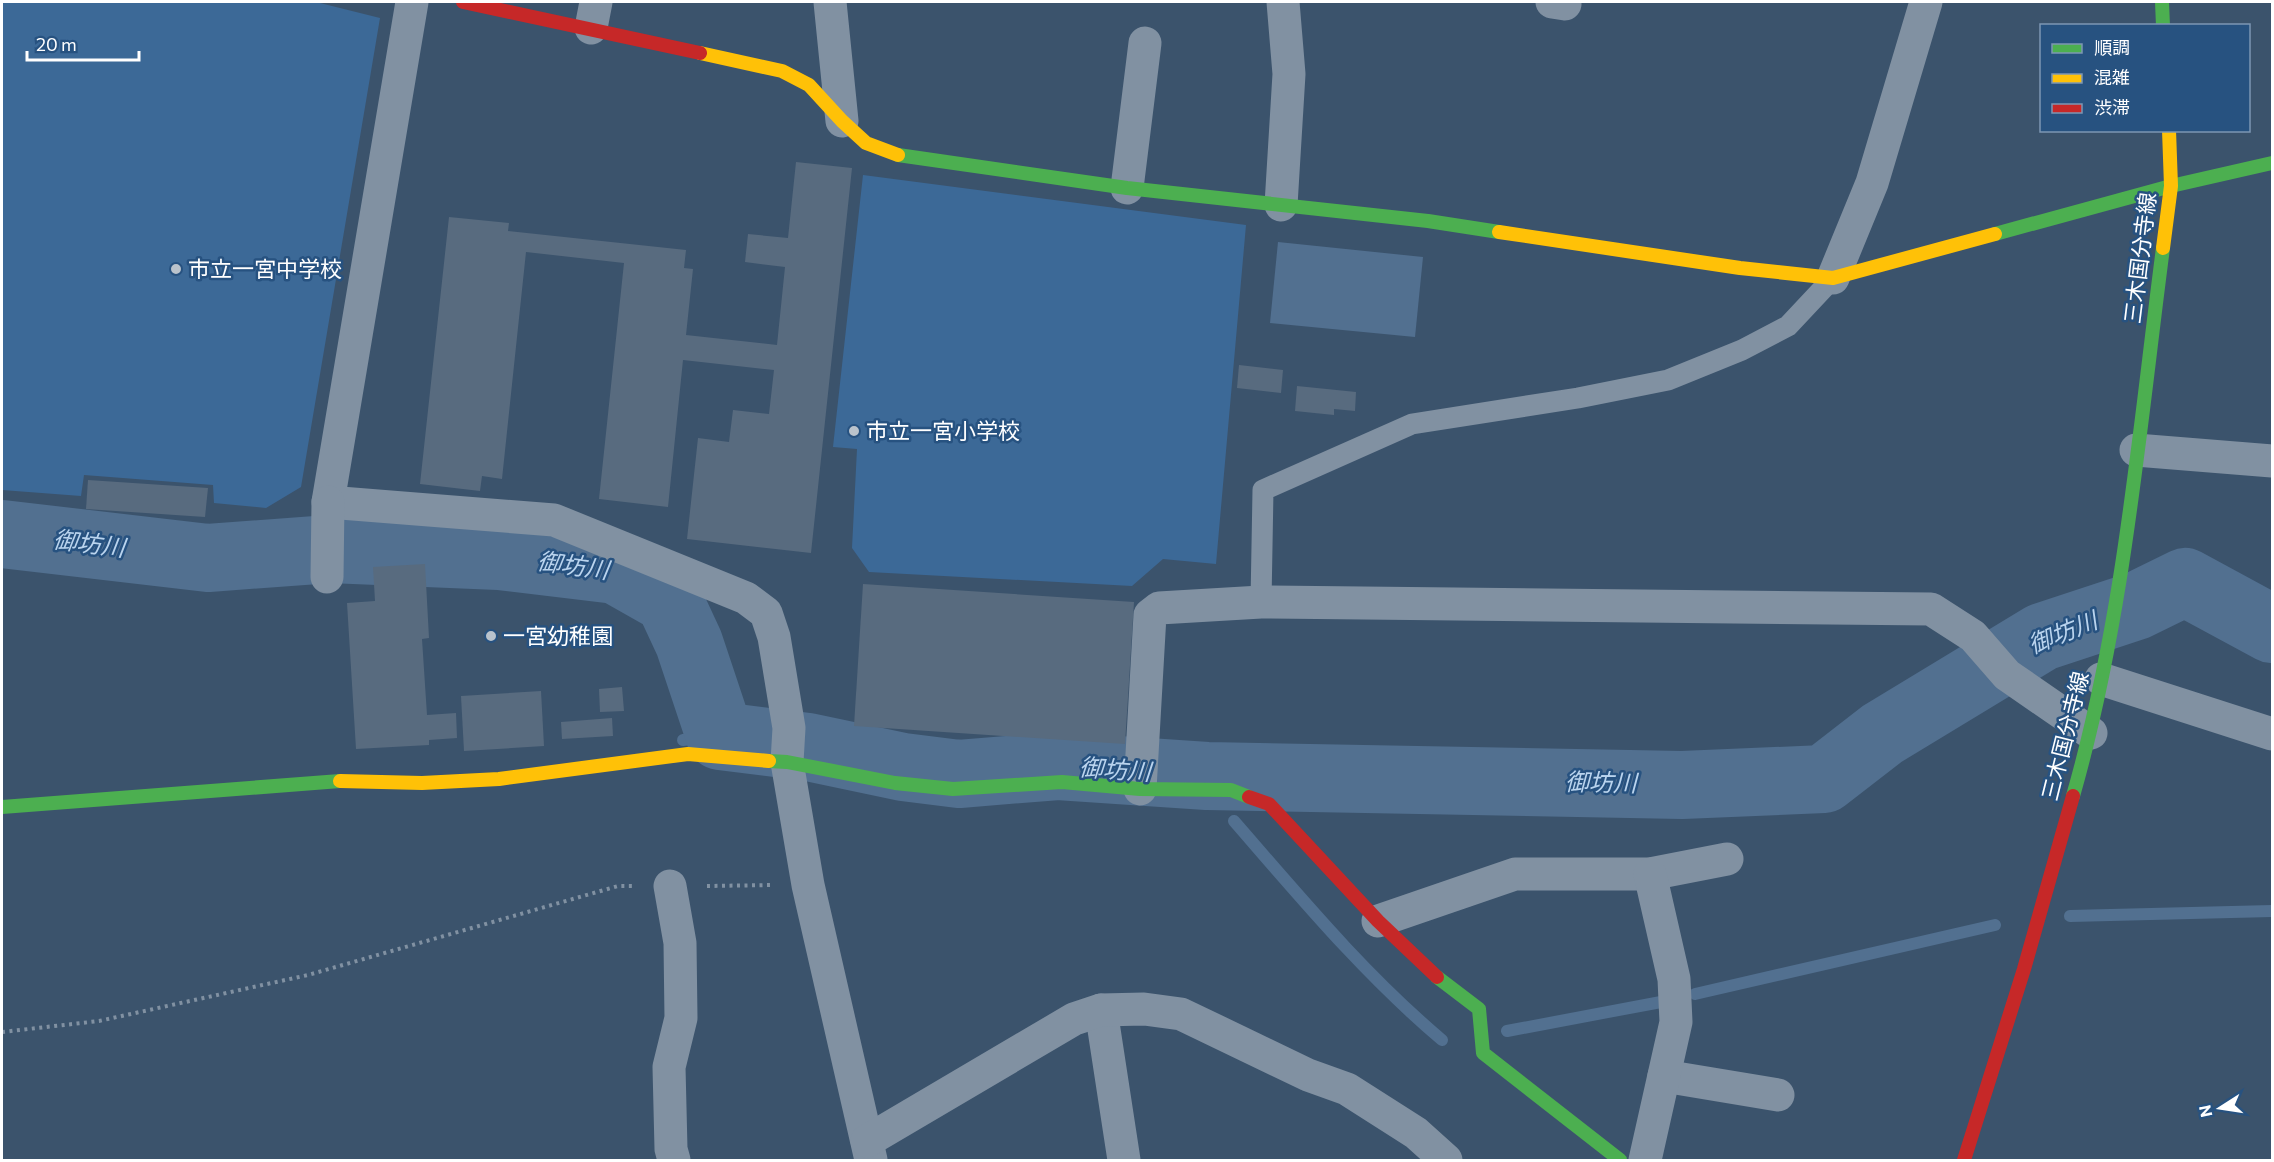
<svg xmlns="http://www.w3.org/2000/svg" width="2274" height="1162" font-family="Commissioner,'Noto Sans JP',sans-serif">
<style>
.green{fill:#3c6997}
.water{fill:#527090}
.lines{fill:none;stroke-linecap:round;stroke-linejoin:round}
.stream{stroke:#527090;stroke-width:12}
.river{stroke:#527090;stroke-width:68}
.building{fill:#586b7f}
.path{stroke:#8191a2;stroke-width:4;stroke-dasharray:3 4.5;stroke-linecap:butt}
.lane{stroke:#8191a2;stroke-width:21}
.street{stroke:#8191a2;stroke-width:33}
.fast{stroke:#4caf50;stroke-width:14}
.slow{stroke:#ffc107;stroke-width:14}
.jam{stroke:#c62828;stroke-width:14}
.poi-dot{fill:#bac3cc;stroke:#275280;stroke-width:2}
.labels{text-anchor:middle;stroke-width:5;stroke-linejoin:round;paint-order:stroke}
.street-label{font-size:22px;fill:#fff;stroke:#275280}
.poi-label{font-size:22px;fill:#fff;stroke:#275280;text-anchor:start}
.water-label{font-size:24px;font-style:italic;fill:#bad4ee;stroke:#275280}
</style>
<rect width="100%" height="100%" fill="#3b536c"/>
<!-- green -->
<g class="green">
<path d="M2,2h314l64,16 -79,469 -35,21 -52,-5 -1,-18 -129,-10 -3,21 -79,-6z"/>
<path d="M863,175l383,50 -30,339 -53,-5 -31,27 -263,-14 -17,-24 5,-99 -24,-2z"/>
</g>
<!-- water -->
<path class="water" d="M1278,242l145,15 -8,80 -145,-14z"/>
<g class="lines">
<!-- stream -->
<g class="stream">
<path d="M683,740l37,-4"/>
<path d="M1234,821c67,77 130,153 208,219"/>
<path d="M2070,916l202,-5"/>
<path d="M1695,994l300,-69"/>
<path d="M1507,1031l154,-29"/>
</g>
<!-- river -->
<path class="river" d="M2,534l206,24 122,-9 169,7 117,14 53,30 20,43 31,93 88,11 95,20 56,7 99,-8 149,10 475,9 142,-6 58,-45 160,-97 94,-31 49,-24 87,47"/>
</g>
<!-- building -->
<g class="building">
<path d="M796,162l56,6 -41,385 -124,-14 11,-101 31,4 4,-32 36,4 5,-44 -91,-10 -15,147 -69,-8 25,-236 -98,-11 -24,227 -20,-3 -2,15 -60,-7 29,-267 60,6 -1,8 178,19 -2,18 9,1 -7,66 91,10 8,-78 -40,-5 3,-28 40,4z"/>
<path d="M1239,365l44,5 -2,23 -44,-5z"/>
<path d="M1297,386l59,6 -1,19 -21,-2v6l-39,-4z"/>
<path d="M88,480l120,8 -3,29 -119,-8z"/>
<path d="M425,564l4,74 -7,1 5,76 29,-2 1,25 -28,2v5l-73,4 -9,-146 28,-2 -2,-34z"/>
<path d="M863,584l271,18 -9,142 -271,-18z"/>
<path d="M622,687l2,24 -24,1 -1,-23z"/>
<path d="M541,691l3,55 -80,5 -3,-55z"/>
<path d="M612,718l1,18 -51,3 -1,-17z"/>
</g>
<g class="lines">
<!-- path -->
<g class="path">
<path d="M707,886l65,-1"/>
<path d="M2,1032l97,-11 209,-46 310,-89h16"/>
</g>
<!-- lane -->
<path class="lane" d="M1261,602l2,-112 149,-66 166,-26 90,-18 74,-30 46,-24 45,-48"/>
<!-- street -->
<g class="street">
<path d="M412,2l-84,500 226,18 192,78 20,15 8,24 15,91 -2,34 21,123 63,275"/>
<path d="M830,2l12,119"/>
<path d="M1552,2l13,2"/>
<path d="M591,28l5,-26"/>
<path d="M1127,188l18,-145"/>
<path d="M1281,205l8,-131 -6,-72"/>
<path d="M1833,278l39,-95 54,-181"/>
<path d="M2136,450l136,11"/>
<path d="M327,577l1,-75"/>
<path d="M2101,679l171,55"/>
<path d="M1140,789l10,-174 9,-7 102,-6 670,7 42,27 34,39 84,58"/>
<path d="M670,886l10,57 1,75 -12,49 2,82 3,11"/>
<path d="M1378,921l137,-47h135l77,-15"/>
<path d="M1101,1010l23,150"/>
<path d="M1664,1076l114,19"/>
<path d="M867,1141l207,-122 27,-9 43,-1 37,5 127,61 39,14 69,44 30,27"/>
<path d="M1645,1160l31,-138 -2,-43 -24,-105"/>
</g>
<!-- fast -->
<g class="fast">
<path d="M2162,2l1,24"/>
<path d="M898,155l229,33 301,33 71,11"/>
<path d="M1995,234l176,-48 101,-23"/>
<path d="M769,761l18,1 108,21 58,6 109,-7 78,7 91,1 18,7"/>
<path d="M2073,796c51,-178 66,-365 90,-548"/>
<path d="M2,807l338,-26"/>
<path d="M1437,977l42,32 4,44 137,107"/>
</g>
<!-- slow -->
<g class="slow">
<path d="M700,53l82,18 27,14 33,36 24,22 32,12"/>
<path d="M1499,232l241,36 93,10 162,-44"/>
<path d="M2163,248l8,-62 -2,-56"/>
<path d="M340,781l82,2 77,-4 189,-25 81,7"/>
</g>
<!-- jam -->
<g class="jam">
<path d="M463,2l237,51"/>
<path d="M1249,797l20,7 109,117 59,56"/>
<path d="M1964,1160l60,-191 49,-173"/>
</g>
</g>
<!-- markers -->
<g class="poi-dot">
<circle cx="176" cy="269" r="6"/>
<circle cx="854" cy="431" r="6"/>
<circle cx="491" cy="636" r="6"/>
</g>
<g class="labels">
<!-- street labels -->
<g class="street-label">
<text transform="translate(2140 258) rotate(-83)" y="8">三木国分寺線</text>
<text transform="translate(2065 736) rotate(-76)" y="8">三木国分寺線</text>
</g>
<!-- poi labels -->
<g class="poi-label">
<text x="188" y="277">市立一宮中学校</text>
<text x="866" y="439">市立一宮小学校</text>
<text x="503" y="644">一宮幼稚園</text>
</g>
<!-- water labels -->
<g class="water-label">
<text transform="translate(89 544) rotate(7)" y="8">御坊川</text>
<text transform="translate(573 566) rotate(8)" y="8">御坊川</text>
<text transform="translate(2063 633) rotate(-22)" y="8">御坊川</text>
<text transform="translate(1115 770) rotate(4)" y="8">御坊川</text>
<text transform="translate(1601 783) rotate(1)" y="8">御坊川</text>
</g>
</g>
<!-- border -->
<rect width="2274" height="1162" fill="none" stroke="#ffffff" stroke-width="6"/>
<!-- legend -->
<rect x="2040" y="24" width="210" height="108" fill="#275280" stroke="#7d97b3" stroke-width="1.5"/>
<rect x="2052" y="44" width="30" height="9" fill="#4caf50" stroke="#7d97b3" stroke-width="1.5"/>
<text x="2094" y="54" font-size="18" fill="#ffffff">順調</text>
<rect x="2052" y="74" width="30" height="9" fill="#ffc107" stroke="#7d97b3" stroke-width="1.5"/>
<text x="2094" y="84" font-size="18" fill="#ffffff">混雑</text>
<rect x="2052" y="104" width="30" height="9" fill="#c62828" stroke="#7d97b3" stroke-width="1.5"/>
<text x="2094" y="114" font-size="18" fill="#ffffff">渋滞</text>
<!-- north arrow -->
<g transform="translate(2220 1108) rotate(258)" stroke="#275280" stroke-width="4.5" paint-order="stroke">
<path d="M0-4.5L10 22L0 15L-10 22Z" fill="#ffffff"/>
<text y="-9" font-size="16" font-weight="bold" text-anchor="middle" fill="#ffffff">N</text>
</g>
<!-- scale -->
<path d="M27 51v9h112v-9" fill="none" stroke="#ffffff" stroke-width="3"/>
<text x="36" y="51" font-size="18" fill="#ffffff" stroke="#275280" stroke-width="4.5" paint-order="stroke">20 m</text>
</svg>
